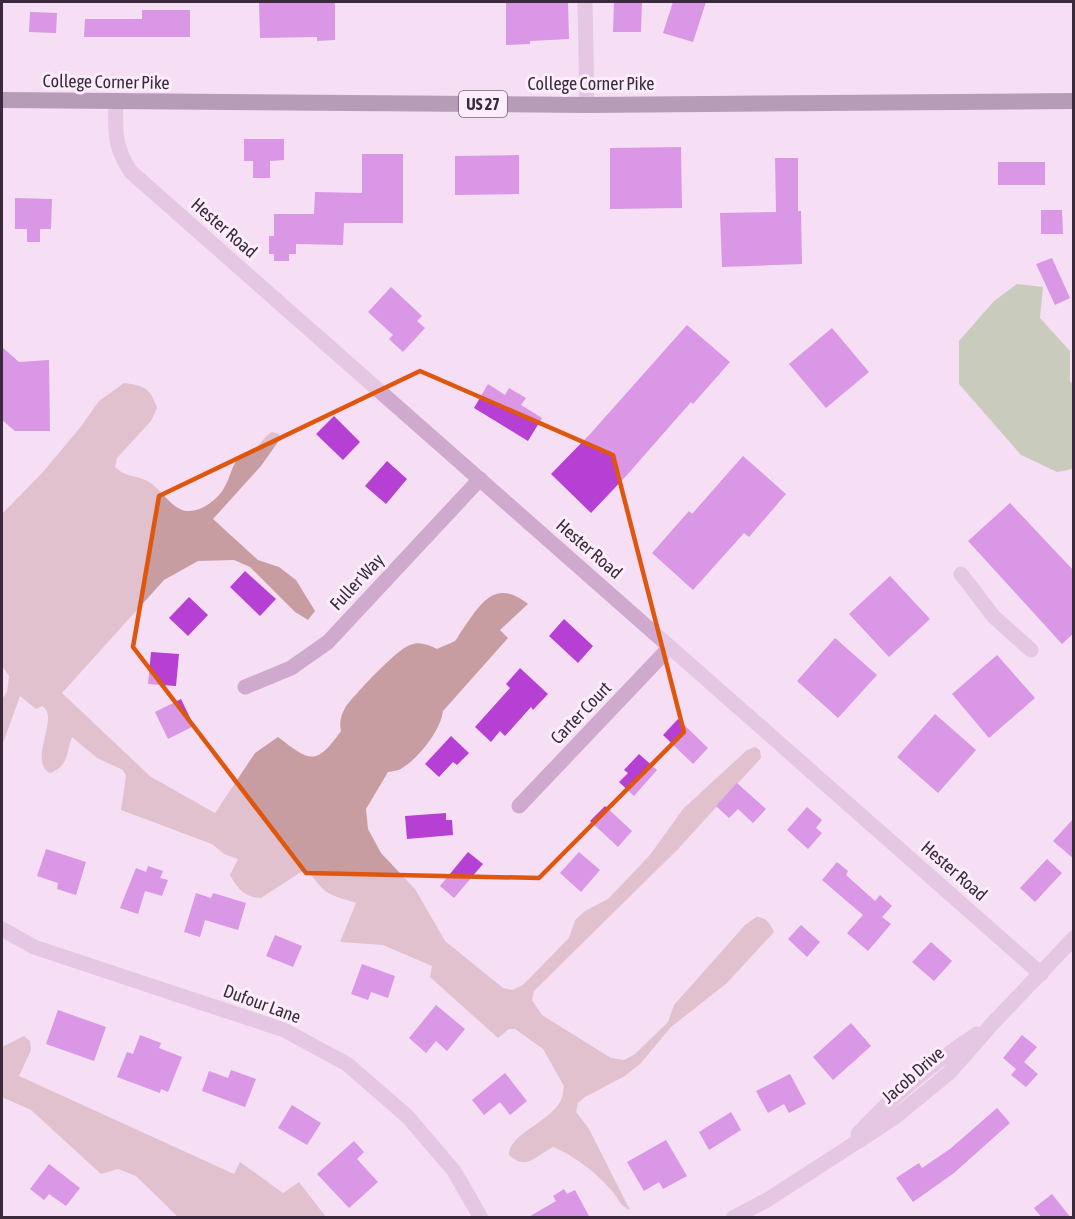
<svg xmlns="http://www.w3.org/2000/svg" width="1075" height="1219" font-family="'Asap Condensed',sans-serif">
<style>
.green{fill:#c79da1}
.water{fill:#92b67b}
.building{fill:#b540d3}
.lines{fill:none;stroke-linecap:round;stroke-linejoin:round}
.minor{stroke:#d0a9cf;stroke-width:15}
.trunk{stroke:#6b4c6f;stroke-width:16}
.marked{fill:none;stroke:#df570e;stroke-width:4.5;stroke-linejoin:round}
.labels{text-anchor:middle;stroke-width:6;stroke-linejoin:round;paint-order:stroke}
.shield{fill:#fcedfb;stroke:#746475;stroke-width:1.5}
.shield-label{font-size:16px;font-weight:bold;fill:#3a2a3c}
.street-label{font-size:18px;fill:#3a2a3c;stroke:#fcedfb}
</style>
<rect width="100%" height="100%" fill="#f6dff4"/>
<!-- green -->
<g class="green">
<path d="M124,383c20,3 26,4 33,25l-6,13 -34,37 -2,9c12,12 24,7 37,17 10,7 17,20 28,25 15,8 39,-9 45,-23 5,-8 6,-18 12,-26 5,-7 13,-7 19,-12 6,-5 8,-12 16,-16l7,2 1,5 -19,27 -48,53 45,41 21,7 17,13 19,31 -7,9 -13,-8 -45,-45 -16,-7 -36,1 -34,19 -102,113 89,84 64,36 40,-60 23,-16c32,25 38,29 63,-6 -2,-8 0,-16 4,-23 8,-12 52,-59 65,-63 10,-4 18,0 27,4 5,-3 13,-5 18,-8 3,-3 5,-9 8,-12 18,-26 32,-51 65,-25l-28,26 8,8 -65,73c-2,19 -25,48 -41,57 -3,3 -10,3 -14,4l-22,37 2,20 13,24 34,36 30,52 58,47 9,2 11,-5 46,-47 6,-18 10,-9 23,-12 42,-44 33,-46 64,-59 8,-3 5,3 1,8 -82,90 -145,143 -2,9 10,15 69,43 13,2 11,-6 33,-32 6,-17 71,-80 11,-8c10,0 14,6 18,15l-47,51 -56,44 -30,36 -16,13 -40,21 -7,6 -2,9 13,17 41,81c-11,-4 -11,-12 -19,-20 -14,-17 -38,-35 -58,-43 -18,9 -26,24 -44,8 -1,-21 42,-33 52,-55 2,-3 2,-10 3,-14l-21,-37 -28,-20h-6l-11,9 -68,-61 2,-11 -49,-21 -43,-3 16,-39c-11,-4 -23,-6 -32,-13 -8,-7 -10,-15 -20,-20l-43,28c-16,0 -24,-10 -31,-23l8,-16 -14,-5 -12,-10 -91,-34 5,-34 -3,-6 -26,-12 -25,-21c-6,16 -3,29 -22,36 -23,-12 11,-57 -8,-67l-6,3 -16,-13 -18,50v-47l5,-7 2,-16 -7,-10v-152l40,-41 37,-44 20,-28z"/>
<path d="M24,1036l6,5 1,9 -12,26 215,98 6,-12 43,31 16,-11 27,35h-148l-42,-41 -18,-7 -17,5 -70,-64 -29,-13v-50z"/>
</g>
<!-- water -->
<path class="water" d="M1017,284l26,3 -3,31 30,33v30l4,5 -1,83 -16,3 -36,-17 -62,-71v-43l35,-40z"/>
<!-- building -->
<g class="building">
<path d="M259,2h76v38l-18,1v-4l-57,1z"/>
<path d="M506,2h62l1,37 -39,2v3l-24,1z"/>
<path d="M614,2h28l-1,30h-28z"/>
<path d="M673,2h33l-13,40 -30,-9z"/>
<path d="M142,10h48v27h-106l1,-18h57z"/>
<path d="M30,12l27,1 -1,20 -27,-1z"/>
<path d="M244,139h40v21l-14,1v17h-17v-17h-9z"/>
<path d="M681,147l1,61 -72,1v-61z"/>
<path d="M362,154h41v69h-59l-1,22 -47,-1v10h-7v7h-15v-7h-5v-18h5v-22h40l1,-22 47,1z"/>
<path d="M519,155v39l-64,1v-39z"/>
<path d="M775,158h23v53h3l1,53 -80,3 -2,-54 56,-1z"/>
<rect x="998" y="162" width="47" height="23"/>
<path d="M15,198l37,1 -1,30h-11v13h-13v-13h-12z"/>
<path d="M1041,210h21l1,24h-22z"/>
<path d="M1052,258l18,40 -15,7 -19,-41z"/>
<path d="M391,287l31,29 -5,5 8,7 -22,24 -14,-13 4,-4 -25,-23z"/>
<path d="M687,325l43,37 -37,42 -2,-2 -64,73 -36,38 -40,-39 40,-41z"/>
<path d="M832,328l37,44 -43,36 -37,-44z"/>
<path d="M2,347l17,15 30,-2 1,71h-35l-13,-11z"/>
<path d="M488,384l17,11 4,-7 17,10 -5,7 21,13 -14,23 -54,-33z"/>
<path d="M334,416l26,26 -17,18 -27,-26z"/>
<path d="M743,456l43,38 -37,43 -5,-4 -51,57 -41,-37 37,-42 3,3z"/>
<path d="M387,461l20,18 -21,25 -21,-18z"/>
<path d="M1010,503l64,68v62l-12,11 -94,-103z"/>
<path d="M245,571l31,28 -16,17 -30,-29z"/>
<path d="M890,576l40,43 -41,38 -40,-43z"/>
<path d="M189,597l19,18 -20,21 -19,-18z"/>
<path d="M564,619l29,27 -15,17 -29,-27z"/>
<path d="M835,638l42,37 -39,43 -41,-37z"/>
<path d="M151,652l28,2 -3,32 -28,-2z"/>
<path d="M997,655l38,43 -46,40 -37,-44z"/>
<path d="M520,668l28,26 -15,16 -2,-3 -26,29 -5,-5 -9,11 -16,-15 35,-39 -4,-4z"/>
<path d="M181,699l13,27 -26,13 -13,-27z"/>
<path d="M935,714l41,36 -38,43 -41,-36z"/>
<path d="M678,719l30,29 -15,16 -30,-29z"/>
<path d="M451,736l18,17 -12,12 -4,-3 -14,15 -14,-13z"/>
<path d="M639,754l18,16 -23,26 -15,-14 9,-9 -4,-3z"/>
<path d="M737,783l29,26 -13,14 -15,-14 -9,9 -13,-12z"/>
<path d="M605,806l27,25 -14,16 -28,-26z"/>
<path d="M807,807l15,13 -6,8 6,5 -14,16 -21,-19z"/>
<path d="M446,813v7h6l1,15 -46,4 -2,-23z"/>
<path d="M1074,818v41l-21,-18z"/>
<path d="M46,849l40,13 -10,33 -19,-6 1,-6 -21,-7z"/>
<path d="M468,852l15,12 -29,34 -14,-12z"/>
<path d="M579,852l21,18 -19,22 -21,-19z"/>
<path d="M1047,859l15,14 -27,29 -15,-14z"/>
<path d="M837,862l11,9 -2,4 29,26 5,-6 12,11 -10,11 9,7 -23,27 -21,-18 16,-18 -41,-35z"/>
<path d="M148,866l15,5 -3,7 8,2 -6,16 -17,-5 -7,23 -18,-6 16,-40 10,4z"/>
<path d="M196,893l15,5 2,-5 33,10 -8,27 -33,-10 -5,17 -16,-5z"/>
<path d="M801,925l19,17 -13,15 -19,-18z"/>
<path d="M275,935l27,11 -9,21 -27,-11z"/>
<path d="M931,942l21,19 -18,20 -22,-19z"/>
<path d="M362,964l33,12 -7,22 -17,-6 -3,8 -17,-6z"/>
<path d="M436,1005l29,24 -18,22 -11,-10 -10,12 -17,-15z"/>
<path d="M58,1010l48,17 -12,34 -48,-17z"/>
<path d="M851,1023l20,23 -38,34 -20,-23z"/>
<path d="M140,1035l21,8 -2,5 23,9 -14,35 -7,-3 -1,4 -43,-16 10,-25 6,2z"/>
<path d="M1022,1035l15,12 -13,15 14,12 -12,13 -15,-12 5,-6 -13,-11z"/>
<path d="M231,1070l25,9 -11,28 -43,-16 7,-20 19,7z"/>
<path d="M505,1073l22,28 -17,14 -10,-13 -16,13 -12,-15z"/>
<path d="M790,1074l16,30 -17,9 -5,-9 -16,9 -12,-22z"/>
<path d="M292,1105l29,18 -14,22 -29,-17z"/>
<path d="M997,1108l13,15 -56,50 -41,29 -17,-24 23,-15 3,5 28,-19z"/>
<path d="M731,1112l10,18 -32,20 -10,-18z"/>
<path d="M666,1140l21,36 -24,13 -4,-7 -15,9 -17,-29z"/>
<path d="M354,1141l10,11 -7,7 21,23 -29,26 -32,-34z"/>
<path d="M49,1164l31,24 -14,18 -17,-12 -5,6 -14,-11z"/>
<path d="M564,1189l3,5 8,-4 15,28h-63l29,-17 -3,-5z"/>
<path d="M1052,1194l19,24h-29l-8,-10z"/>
</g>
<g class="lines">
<!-- minor -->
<g class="minor">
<path d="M585,2l2,103"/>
<path d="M116,101c-1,30 -2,46 15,71l910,802"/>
<path d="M961,574l33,43 37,33"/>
<path d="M245,687l46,-19 37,-26 152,-163"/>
<path d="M519,806l151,-159"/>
<path d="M2,929l32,18 250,83 63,34 61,53 46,54 27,47"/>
<path d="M858,1134c35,-39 75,-71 119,-100"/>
<path d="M733,1218l34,-18 127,-82 55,-45 44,-50 81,-85"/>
</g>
<!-- trunk -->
<path class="trunk" d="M2,100l585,5 487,-4"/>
</g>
<!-- marked area -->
<path d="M0 0H1075V1219H0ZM420,371l193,84 71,277 -145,146 -233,-5 -173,-226 26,-151z" fill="#f6dff4" fill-opacity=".55" fill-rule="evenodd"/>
<path class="marked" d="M420,371l193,84 71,277 -145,146 -233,-5 -173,-226 26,-151z"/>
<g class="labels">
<!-- shield labels -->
<rect class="shield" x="459" y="91" width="48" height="26" rx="4.5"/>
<g class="shield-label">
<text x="483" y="110">US 27</text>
</g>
<!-- street labels -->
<g class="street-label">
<text transform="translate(106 82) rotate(1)" y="6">College Corner Pike</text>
<text x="591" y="90">College Corner Pike</text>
<text transform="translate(224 228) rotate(41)" y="6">Hester Road</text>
<text transform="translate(589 549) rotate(41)" y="6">Hester Road</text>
<text transform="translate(357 582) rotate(-47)" y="6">Fuller Way</text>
<text transform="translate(581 713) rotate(-46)" y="6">Carter Court</text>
<text transform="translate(954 871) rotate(41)" y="6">Hester Road</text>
<text transform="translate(262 1004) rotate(20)" y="6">Dufour Lane</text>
<text transform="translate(913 1075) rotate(-41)" y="6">Jacob Drive</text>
</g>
</g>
<!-- border -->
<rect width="1075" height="1219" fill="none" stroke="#3a2a3c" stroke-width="6"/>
</svg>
